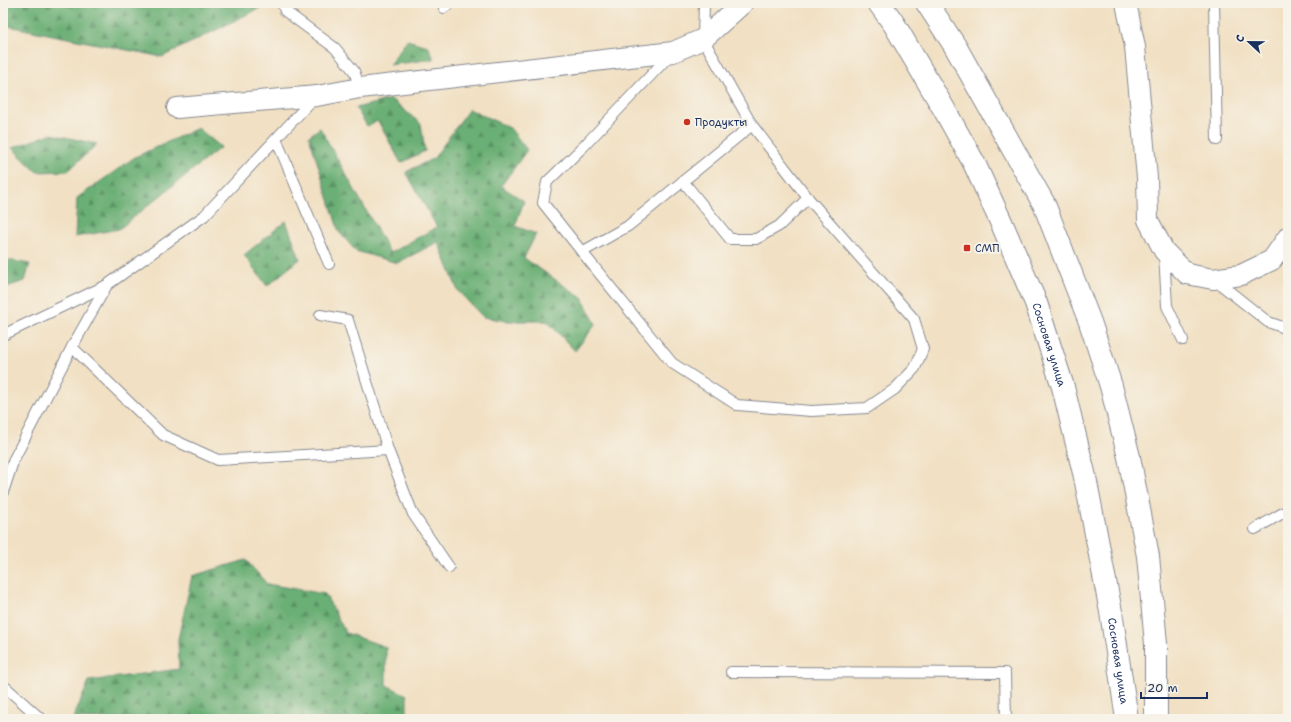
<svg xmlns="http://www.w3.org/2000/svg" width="1291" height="722" font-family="'Shantell Sans',sans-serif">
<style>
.forest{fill:url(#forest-firs);stroke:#426f69}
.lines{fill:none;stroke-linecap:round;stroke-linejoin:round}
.lane-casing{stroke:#868890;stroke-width:12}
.street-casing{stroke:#868890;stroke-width:22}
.primary-casing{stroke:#868890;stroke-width:24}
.lane{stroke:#fff;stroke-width:10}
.street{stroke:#fff;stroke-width:20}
.primary{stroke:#fff;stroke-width:22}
.poi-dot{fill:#c8321e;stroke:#f7f3e8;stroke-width:1.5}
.labels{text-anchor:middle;stroke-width:4;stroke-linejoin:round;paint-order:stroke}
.poi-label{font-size:11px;fill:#1b2f5e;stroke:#f7f3e8;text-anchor:start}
.street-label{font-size:11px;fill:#1b2f5e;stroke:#f7f3e8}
</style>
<defs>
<pattern id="forest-firs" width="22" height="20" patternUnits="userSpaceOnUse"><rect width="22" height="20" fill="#6aaf74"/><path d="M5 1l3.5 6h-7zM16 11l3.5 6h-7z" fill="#568f62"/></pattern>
</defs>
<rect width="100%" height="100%" fill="#f7f3e8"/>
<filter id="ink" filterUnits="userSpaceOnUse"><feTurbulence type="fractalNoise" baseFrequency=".025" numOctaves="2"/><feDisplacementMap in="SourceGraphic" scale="8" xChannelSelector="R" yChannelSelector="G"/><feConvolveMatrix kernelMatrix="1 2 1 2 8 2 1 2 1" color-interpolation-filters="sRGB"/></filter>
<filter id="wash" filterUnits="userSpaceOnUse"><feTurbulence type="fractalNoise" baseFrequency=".012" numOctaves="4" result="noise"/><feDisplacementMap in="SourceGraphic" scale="16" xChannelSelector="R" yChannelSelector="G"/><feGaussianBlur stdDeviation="0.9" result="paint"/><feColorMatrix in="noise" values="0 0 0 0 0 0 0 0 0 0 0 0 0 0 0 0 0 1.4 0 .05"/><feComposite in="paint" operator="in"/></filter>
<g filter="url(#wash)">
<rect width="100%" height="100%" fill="#f1e0c3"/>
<!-- forest -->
<g class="forest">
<path d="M3,3h256l1,5 -98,49 -159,-32z"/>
<path d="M407,40l21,6 6,13 -45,6z"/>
<path d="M391,99l30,25 4,27 -24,12 -23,-42 -11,5 -11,-18z"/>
<path d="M469,109l41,19 17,22 -26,36 23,15 -9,25 21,8 -12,24 58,40 14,26 -21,27 -28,-30h-40l-24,-4 -25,-26 -20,-49 -41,21 -41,-12 -17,-19 -30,-96 11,-8 70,125 47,-26 -31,-55 28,-14z"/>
<path d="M198,128l23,19 -102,82 -44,8 2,-39 58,-41z"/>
<path d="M51,134l46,10 -29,27 -31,1 -25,-24z"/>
<path d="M286,221l14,38 -33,27 -23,-31z"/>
<path d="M3,259l27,5 -5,17 -22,7z"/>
<path d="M246,560l21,24 58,10 21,39 40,14v38l21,10v24h-334l16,-38 90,-12 -1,-30 14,-63z"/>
</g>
</g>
<g filter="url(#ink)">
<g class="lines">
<defs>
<g id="lane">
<path d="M282,3l3,8 50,37 19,23 6,17"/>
<path d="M1214,3l3,137"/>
<path d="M444,8l6,-5"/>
<path d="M671,54l-88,93 -36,35 -4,21 39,49 90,111 65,42 74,6 56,-3 28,-19 20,-21 8,-19 -9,-30 -106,-121 -56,-73 -49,-86 1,-36"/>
<path d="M276,139l53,125"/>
<path d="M683,181l47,58h26l23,-13 29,-28"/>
<path d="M582,252l46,-26 124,-101"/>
<path d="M1164,253l3,53 16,34"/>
<path d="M1215,280l53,42 20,7"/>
<path d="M3,335l104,-50 97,-69 110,-118"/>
<path d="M72,347l91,88 55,25 170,-10 -40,-130 -28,-5"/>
<path d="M388,450l25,64 36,53"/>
<path d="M3,492l11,-33 58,-112 35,-62"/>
<path d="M1255,529l33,-19"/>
<path d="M731,672l274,1 1,46"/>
<path d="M3,685l38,34"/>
</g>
<g id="street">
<path d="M1126,3l9,44 12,131 1,42 16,31 23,23 26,5 28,-4 31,-15 16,-23"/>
<path d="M177,108l140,-12 43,-8 313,-36 30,-13 40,-36"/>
</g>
<g id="primary">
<path id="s1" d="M879,3l15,21 50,85 30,54 28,61 34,79 27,84 22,90 26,135 16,107"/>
<path d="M927,3l28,43 89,158 46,118 21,64 18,71 19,99 8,88v75"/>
</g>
</defs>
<!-- lane casing -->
<use href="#lane" class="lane-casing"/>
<!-- street casing -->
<use href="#street" class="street-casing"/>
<!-- primary casing -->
<use href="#primary" class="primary-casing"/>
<!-- lane -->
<use href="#lane" class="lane"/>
<!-- street -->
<use href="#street" class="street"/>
<!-- primary -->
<use href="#primary" class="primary"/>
</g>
</g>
<!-- markers -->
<g class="poi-dot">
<circle cx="687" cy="122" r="4"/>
<rect x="963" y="244" width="8" height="8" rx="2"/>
</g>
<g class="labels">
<!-- poi labels -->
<g class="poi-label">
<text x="695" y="126">Продукты</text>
<text x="975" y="252">СМП</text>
</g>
<!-- street labels -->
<g class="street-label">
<text dy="4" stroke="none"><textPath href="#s1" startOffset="383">Сосновая улица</textPath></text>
<text dy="4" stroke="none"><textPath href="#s1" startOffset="707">Сосновая улица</textPath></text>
</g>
</g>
<!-- margin -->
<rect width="1291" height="722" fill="none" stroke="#f7f3e8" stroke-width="16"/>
<!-- north arrow -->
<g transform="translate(1249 42) rotate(292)" stroke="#f7f3e8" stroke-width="3" paint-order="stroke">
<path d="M0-3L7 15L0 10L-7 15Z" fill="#1b2f5e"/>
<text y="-6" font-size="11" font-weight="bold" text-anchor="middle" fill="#1b2f5e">С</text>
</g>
<!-- scale -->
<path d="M1141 692v6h66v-6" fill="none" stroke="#1b2f5e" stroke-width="2"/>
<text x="1147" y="692" font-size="12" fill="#1b2f5e" stroke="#f7f3e8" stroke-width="3" paint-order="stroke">20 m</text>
</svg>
